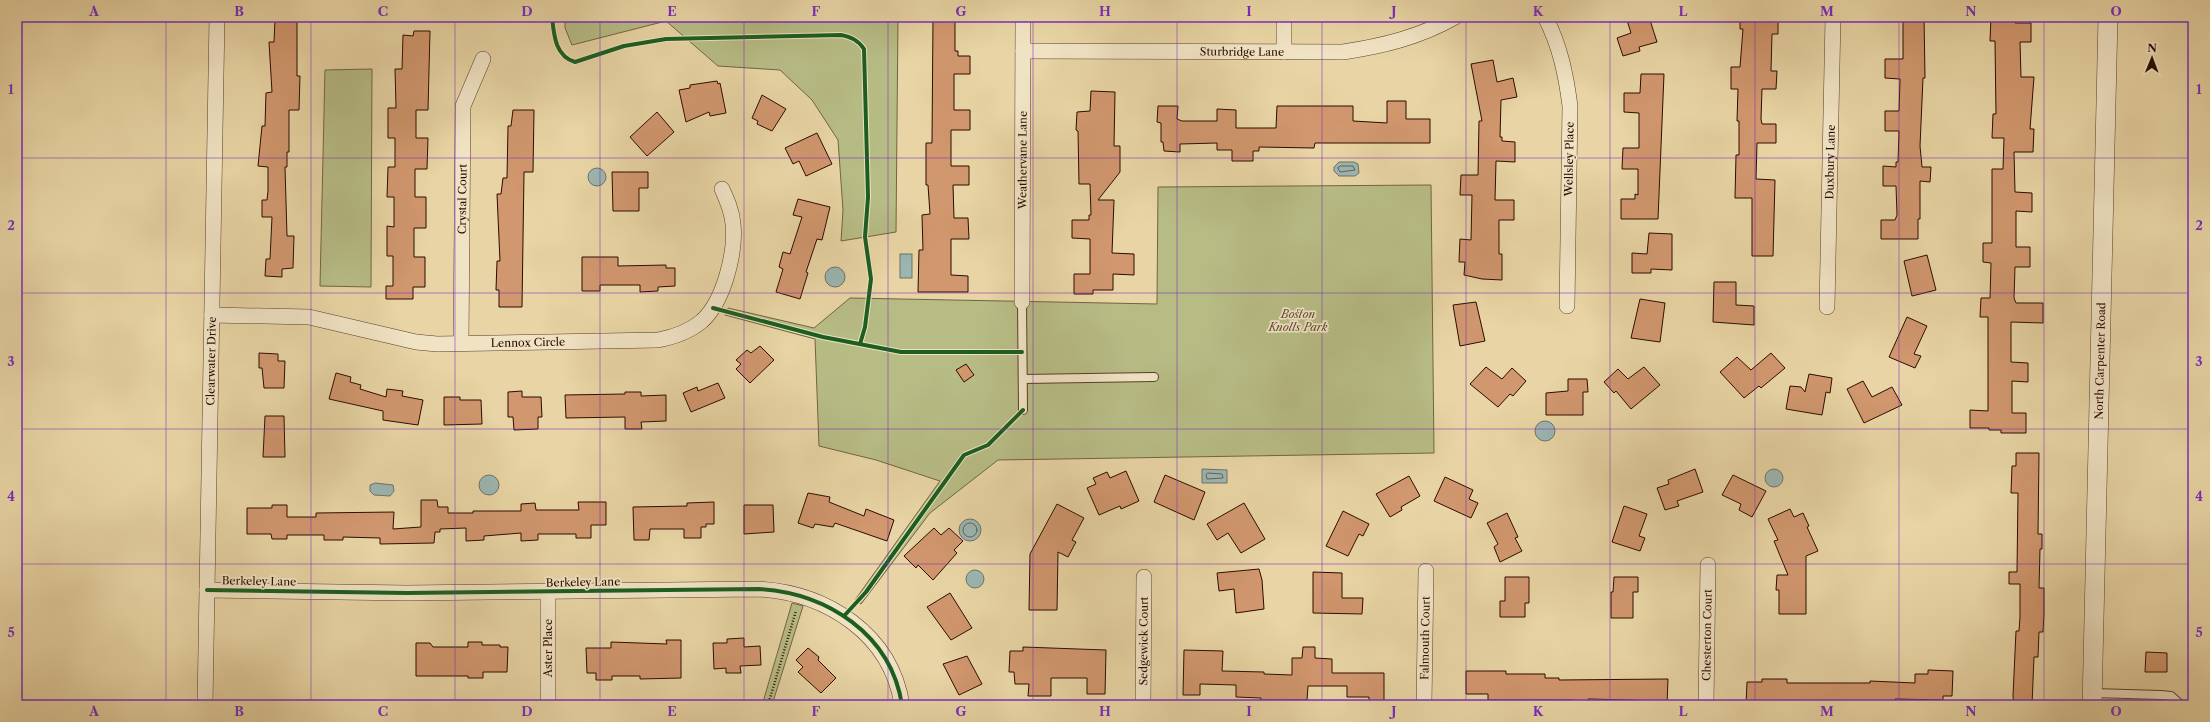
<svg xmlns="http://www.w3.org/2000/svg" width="2210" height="722" font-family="'Libre Caslon Text',serif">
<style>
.green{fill:#b7bc85;stroke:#726443}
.water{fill:#9bb6b1;stroke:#6f726b}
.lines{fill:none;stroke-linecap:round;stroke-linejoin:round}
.shore{stroke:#646059;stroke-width:1}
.building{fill:#d1976e;stroke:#2c0b01}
.service-casing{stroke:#5b3d2a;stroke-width:10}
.minor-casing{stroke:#5b3d2a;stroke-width:16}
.tertiary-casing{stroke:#5b3d2a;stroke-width:20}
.path{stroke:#2c0b01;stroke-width:2.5;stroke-dasharray:1 2;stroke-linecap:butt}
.service{stroke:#f0e3c4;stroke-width:8}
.minor{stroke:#f0e3c4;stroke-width:15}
.tertiary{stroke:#f0e3c4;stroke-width:19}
.cycleway-casing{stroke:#f0e3c4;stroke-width:6}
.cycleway{stroke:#1b5e20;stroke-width:4}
.grid{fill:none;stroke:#7b2cbf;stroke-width:1;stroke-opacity:0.55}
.labels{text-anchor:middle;stroke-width:3.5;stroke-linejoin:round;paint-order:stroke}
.street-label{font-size:11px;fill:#2c0b01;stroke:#f0e3c4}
.park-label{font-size:11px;font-style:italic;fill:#5d492f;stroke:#f0e3c4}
.neatline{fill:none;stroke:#7b2cbf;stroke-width:1.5}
.grid-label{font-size:13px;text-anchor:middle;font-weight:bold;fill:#7b2cbf}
</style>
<rect width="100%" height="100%" fill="#e8d4a4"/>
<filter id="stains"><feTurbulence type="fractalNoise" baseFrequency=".005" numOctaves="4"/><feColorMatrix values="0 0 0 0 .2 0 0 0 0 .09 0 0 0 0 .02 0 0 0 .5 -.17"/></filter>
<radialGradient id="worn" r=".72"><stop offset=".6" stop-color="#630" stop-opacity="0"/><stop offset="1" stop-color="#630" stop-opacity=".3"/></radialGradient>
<!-- green -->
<g class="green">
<path d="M565,17h333l-2,215 -55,9 2,-31 -5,-70 -26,-40 -32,-30 -62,-4 -52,-45 -94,24 -7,-17z"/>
<path d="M372,69l-1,218 -51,-1 5,-216z"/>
<path d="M1431,185l3,268 -436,7 -68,53 -69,91 -6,-4 85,-119 -64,-21 -57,-14 -4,-107 -90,-24 3,-7 86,20 36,-30 307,6 1,-117z"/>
<path d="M792,603l11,3 -31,99h-110v-3h101z"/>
</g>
<!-- water -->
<g class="water">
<path d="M1339,162h15l4,2 1,9 -4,3h-16l-5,-5v-4z"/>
<circle cx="597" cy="177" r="9"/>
<rect x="900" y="254" width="12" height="24"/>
<circle cx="835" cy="277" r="10"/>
<circle cx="1545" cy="431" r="10"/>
<path d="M1202,469l25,1v13h-25z"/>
<circle cx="1774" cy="478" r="9"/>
<circle cx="489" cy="485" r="10"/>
<path d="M375,483l18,2 1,6 -4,5 -16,-1 -4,-4v-6z"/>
<circle cx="970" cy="530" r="11"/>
<circle cx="975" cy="579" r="9"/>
</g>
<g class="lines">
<!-- shore -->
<g class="shore">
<path d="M1341,166h12l2,4 -15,2 -2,-4z"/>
<path d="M1208,473l14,1 1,4 -16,1 -1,-4z"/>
<circle cx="970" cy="530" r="7"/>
</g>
</g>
<!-- building -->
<g class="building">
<path d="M933,17h22v34h3v5h12v18h-16v36h16v20h-19v36h18v19h-16l1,33h14l1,21h-18v36l17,1v16h-50l1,-42h4l-1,-35 8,-1 -2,-29h-2v-42h6z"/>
<path d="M1626,17h23l8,25 -18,5 1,4 -17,5 -6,-18 14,-5z"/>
<path d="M1740,17h38v17h-6l-1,37h6l-1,18h-14l-1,30 1,5h14v19h-19l-1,36 19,1 -2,76h-21v-58h-17l1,-43h3v-34h-2l1,-32h-7v-22h9l3,-38h-3z"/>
<path d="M1903,17h21l1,61h-2l-3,68 2,21h9l-1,15 -10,-1v38h-2v20h-37v-19h14l2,-5 -1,-29h-13v-20l13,1v-5h2l1,-31h-14v-20h14l1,-32 -15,-1v-19h18z"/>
<path d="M1991,17h24v6h16v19h-11l1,35h13l-4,52h4l-1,23h-19l1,40 17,1v19l-16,-1v36h14v20h-15l-1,31 2,5h27v20l-32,-1v40l17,1v19l-16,-1v32h14v20h-25v-3h-12v-2h-19v-18l18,1v-94h-8l1,-19h9l1,-35 -8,-1v-19h9v-74h11l1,-31h-12l1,-24h3l-1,-73h-5z"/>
<path d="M275,19l22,1v56h3l-1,34h-10v42h-2v15h-2l2,69h7l-1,32 -11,1v8l-17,-1 1,-17h4l2,-42h-10v-17h5l1,-9v-24l-10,-1 4,-40h3l1,-33 6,-1 -3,-50h5z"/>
<path d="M414,31h16l-2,79h-12v28h12l-1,31h-12v28h11v31h-12v29h11v30h-12v12h-27v-13h7v-30h-6v-30l7,1v-30h-7l1,-30h7v-29h-7v-30h8l-1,-39h7l1,-34 10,1z"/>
<path d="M1493,60l4,22 16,-4 4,19 -16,3 -1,37h2v4l13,1v20l-19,-1 -1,39h19v20h-15v34h3v26l-20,-1 -18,-4 1,-13h-6l1,-23 11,1 1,-45h-12l1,-20h17l1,-54h3l-11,-57z"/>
<path d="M1641,74h23l-6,145h-37v-20h14v-5l3,1v-26h-16l1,-21h16v-35l-15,-1v-19h16z"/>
<path d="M717,81l1,3 2,-1 6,30 -16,3 -1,-4 -23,10 -7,-32 11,-2v-3z"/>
<path d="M1091,91l24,1 -1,54h6v26l-22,28h16l-2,53 22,1v21l-21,-1v16h-20v4h-19v-20h16v-35l-18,-1v-18h17v-5h2l-1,-31h-11l-1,-53 -2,-1 1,-18 13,-1z"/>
<path d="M762,95l24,14 -14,22 -15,-7 1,-3 -6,-3z"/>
<path d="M1387,101h19v18h24v24h-115l-1,5 -55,-1v4h-6v10h-21v-11h-15v-7l-37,1v8l-16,-1 -1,-9h-2v-19l-4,-1 1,-16h20l-1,13 5,2h35v-12l19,1v18h40l1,-22h76v15l34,2z"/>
<path d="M513,110h21l-1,62h-9l-2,135h-23v-17h-3l1,-29h3l-3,-67h4l2,-16h4l1,-52h3z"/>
<path d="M657,112l17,20 -27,24 -17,-19z"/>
<path d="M817,133l15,31 -26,12 -7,-15 -6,3 -8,-16z"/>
<path d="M612,172h36v16h-9v23h-26z"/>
<path d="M798,199l32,8 -8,33 -5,-1 -11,33 2,1 -8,26 -24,-7 7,-23 -4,-2 4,-15 7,2 12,-37 -9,-2z"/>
<path d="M1649,233l23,1v36l-21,-1v4h-19v-20l15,1z"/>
<path d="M1927,255l9,35 -24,6 -8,-35z"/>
<path d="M582,257h36v9l48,-1v3h9v18l-17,1v4l-18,1v-7h-40v6h-18z"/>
<path d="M1714,282h22v23l18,1v19l-41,-3z"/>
<path d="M1640,299l25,4 -5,39 -29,-4z"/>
<path d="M1476,302l9,39 -25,5 -7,-41z"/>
<path d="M1907,317l20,9 -13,28 7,2 -6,12 -26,-11z"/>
<path d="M760,346l14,14 -24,23 -14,-14 5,-5 -5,-4 11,-10 4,3z"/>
<path d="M259,353l19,1v7h7l-1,27h-20l-2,-20h-3z"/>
<path d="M1771,353l14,15 -24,20 -2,-2 -15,12 -24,-26 17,-15 14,13z"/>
<path d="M966,364l8,11 -10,7 -8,-12z"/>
<path d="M1486,367l16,12 10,-11 14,13 -13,15 -3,-2 -12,13 -28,-23z"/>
<path d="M1644,367l16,18 -29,24 -15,-18 -2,2 -10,-11 14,-13 10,10z"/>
<path d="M336,373l15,4 -1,5 11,3 -1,4 26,8 1,-8 16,2 -1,5 21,4 -5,25 -35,-5v-9l-54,-12z"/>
<path d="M1809,374l23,4 -2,15 -4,-1 -4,23 -36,-6 4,-23 11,1 4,5z"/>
<path d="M1568,379h19l1,13h-5v23h-37v-22l22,-2z"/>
<path d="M1863,381l9,16 20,-10 10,18 -38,18 -17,-34z"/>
<path d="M718,383l7,15 -34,14 -8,-19 14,-6 1,4z"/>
<path d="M522,391v6h19l1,20h-4v12l-24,1 -1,-13h-5v-25z"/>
<path d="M625,392h16v4l25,-1v26l-25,1 1,7h-17v-12l-59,1 -1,-23 60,-1z"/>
<path d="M444,397h16v3h21l1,24 -38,1z"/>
<path d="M265,416h19l1,41h-22z"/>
<path d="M2016,453h23l-1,81h4v15h-2l-1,39h5v26l-1,18h-4l-1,25h-4l-2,48h-18l-1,-9 3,-65h3l1,-14v-33h-11v-12h8l1,-79h-7l1,-27h4z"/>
<path d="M1695,469l8,23 -26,9 2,5 -14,4 -8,-22 12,-4 -1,-4z"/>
<path d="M1126,471l13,30 -18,8 -1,-3 -21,9 -12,-27 9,-4 -3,-6 14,-6 3,6z"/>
<path d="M1165,475l40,17 -11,28 -40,-18z"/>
<path d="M1733,475l33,16 -14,26 -13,-7 2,-6 -19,-9z"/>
<path d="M1409,476l11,20 -19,11 1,3 -12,7 -14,-23z"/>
<path d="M1445,477l28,13 -4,9 9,4 -7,15 -37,-17z"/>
<path d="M808,493l22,4 -1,5 35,14 2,-7 28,11 -7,21 -52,-18 -2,4 -18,-3 -2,4 -15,-5z"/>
<path d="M421,500h16l1,7h10v6h25v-2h48v-7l14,-1 1,7h43l-1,-8h28v23h-15v13h-15v-4h-38v6l-17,1v-8l-37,3v4l-18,1v-13l-26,1v3h-5l-1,11 -54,1v-6l-37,-1v3h-19v-5h-37v4h-15l-1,-5h-24v-26h25v-3h15v12h29v-4l78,-1 -1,17 28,-2z"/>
<path d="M714,502v22h-8v3h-5v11h-17v-9h-34l-1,11h-15l-1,-33 54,-1v-3z"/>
<path d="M1244,503l21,36 -24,14 -13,-20 -11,7 -10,-16z"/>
<path d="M1057,504l27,14 -12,22 4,2 -8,15 -10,-5 -1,58h-28l1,-56z"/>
<path d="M744,505h29l1,27 -30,2z"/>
<path d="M1624,506l23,8 -8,22 6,2 -5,13 -28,-9z"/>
<path d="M1790,509l4,8 9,-4 6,13 -2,1 11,24 -12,5v58h-27v-24h-3l1,-15h11l-14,-34 4,-1 -10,-21z"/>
<path d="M1343,511l26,13 -6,12 -4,-2 -11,22 -22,-10z"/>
<path d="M1507,513l11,24 -3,1 7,13 -22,11 -6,-15 4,-3 -11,-21z"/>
<path d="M934,528l7,7 8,-7 14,13 -9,9 3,3 -24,27 -15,-15 -2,3 -12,-12z"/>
<path d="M1259,569l3,11 2,29 -28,4 -2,-24 -15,2 -2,-18z"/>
<path d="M1313,572l29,1v25h21l-1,16 -49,-1z"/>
<path d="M1505,577h24v26h-4v14h-25v-16h5z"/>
<path d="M1614,577h24v15h-5v26h-22v-26h2z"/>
<path d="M950,593l22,35 -21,12 -24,-33z"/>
<path d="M744,638v9l16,-1 1,19 -21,1 1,7h-15v-5l-12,1 -1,-26h14v-4z"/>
<path d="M666,640h15v38l-41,1v-3h-28v4h-16v-7h-9l-1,-25h25v-6l56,2z"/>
<path d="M468,642h14v3h18v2h8l-1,25h-24v6h-15v-2h-52v-33h14l3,4h35z"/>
<path d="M1023,647l83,3 -1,44h-18v-16h-36v18h-23l1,-12h-14l-1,-12h-5l1,-21h13z"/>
<path d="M1303,647h12v11l17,1v14h52v29h-15v-5h-22v-11h-39l-1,14h-46v-2l-25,-1v-12l-36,-1v11h-17l1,-45 39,1 -1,20 42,1v2l28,1v-17h10z"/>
<path d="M808,648l11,9 -1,3 18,18 -15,15 -23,-21 5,-5 -7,-7z"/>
<path d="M2146,652l21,1v19h-22z"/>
<path d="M967,656l15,28 -23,11 -16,-31z"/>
<path d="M1928,670l25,1 -1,25h-9v4l-48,-1v6h-93v-2l-40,-1v3h-16l1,-23h15v-3h25v4h83v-2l45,2v-9h13z"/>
<path d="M1466,671h40v3h39v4h14v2l109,-1 -1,26h-16v-4l-23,-1 -40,-1v6h-15v-5h-85v-6h-22z"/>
</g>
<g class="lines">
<defs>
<g id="service">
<path d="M1022,302l1,108"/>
<path d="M1023,379l131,-2"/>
<path d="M2093,693l68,2 10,1 10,9"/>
</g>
<g id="minor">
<path d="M1545,17c15,28 21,58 25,89l-3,200"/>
<path id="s1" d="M1023,51l320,1c40,-6 77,-15 112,-35"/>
<path d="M1284,52v-35"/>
<path id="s2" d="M1022,302l1,-285"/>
<path id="s3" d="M1827,307l6,-290"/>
<path id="s4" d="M212,315l97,2 107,25 21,2 221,-4c16,-3 31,-8 44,-19 22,-20 34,-69 31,-97 -1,-13 -6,-24 -11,-35"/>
<path id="s5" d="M461,343l2,-237 20,-47"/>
<path d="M207,590l200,3 352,-4c68,4 132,45 143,116"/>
<path d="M548,592v113"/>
<path id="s6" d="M205,705l12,-688"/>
<path id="s7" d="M1143,705l1,-128"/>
<path id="s8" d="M1424,705l2,-134"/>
<path id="s9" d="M1706,705l2,-140"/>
</g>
<g id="tertiary">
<path id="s10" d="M2092,705l16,-688"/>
</g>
</defs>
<!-- service casing -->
<use href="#service" class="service-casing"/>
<!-- minor casing -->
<use href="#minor" class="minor-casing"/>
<!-- tertiary casing -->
<use href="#tertiary" class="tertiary-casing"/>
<!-- path -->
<path class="path" d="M768,705l28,-94"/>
<!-- service -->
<use href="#service" class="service"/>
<!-- minor -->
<use href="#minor" class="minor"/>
<!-- tertiary -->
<use href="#tertiary" class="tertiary"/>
<defs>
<g id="cycleway">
<path d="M552,17c2,18 3,39 23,45l49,-16 42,-7 175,-4c10,2 17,5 23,14l4,148 -3,40 6,42 -6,48 -5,17"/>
<path d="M713,308l110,29 78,15h121"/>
<path d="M207,590l200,3 352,-4c68,4 132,45 143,116"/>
<path d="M844,616l22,-24 98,-137 24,-10 35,-35"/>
</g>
</defs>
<!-- cycleway casing -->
<use href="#cycleway" class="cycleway-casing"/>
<!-- cycleway -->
<use href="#cycleway" class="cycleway"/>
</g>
<!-- grid -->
<path class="grid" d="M166,17v688M311,17v688M455,17v688M600,17v688M744,17v688M888,17v688M1033,17v688M1177,17v688M1322,17v688M1466,17v688M1610,17v688M1755,17v688M1899,17v688M2044,17v688M17,158h2176M17,293h2176M17,429h2176M17,564h2176"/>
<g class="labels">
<!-- street labels -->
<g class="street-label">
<text dy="4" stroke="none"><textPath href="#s1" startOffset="219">Sturbridge Lane</textPath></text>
<text transform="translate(1569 159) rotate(-89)" y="4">Wellsley Place</text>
<text dy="4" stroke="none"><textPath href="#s2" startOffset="142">Weathervane Lane</textPath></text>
<text dy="4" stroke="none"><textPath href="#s3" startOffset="145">Duxbury Lane</textPath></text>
<text dy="4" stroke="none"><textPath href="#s5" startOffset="144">Crystal Court</textPath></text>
<text dy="4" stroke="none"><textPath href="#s4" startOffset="319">Lennox Circle</textPath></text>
<text dy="4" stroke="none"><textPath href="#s6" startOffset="344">Clearwater Drive</textPath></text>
<text dy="4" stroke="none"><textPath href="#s10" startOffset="344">North Carpenter Road</textPath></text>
<text transform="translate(259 581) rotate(1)" y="4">Berkeley Lane</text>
<text transform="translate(583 582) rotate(-1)" y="4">Berkeley Lane</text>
<text dy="4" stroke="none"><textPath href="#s9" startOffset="70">Chesterton Court</textPath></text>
<text dy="4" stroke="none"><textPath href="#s8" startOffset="67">Falmouth Court</textPath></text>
<text dy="4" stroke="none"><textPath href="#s7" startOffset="64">Sedgewick Court</textPath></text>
<text transform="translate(548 648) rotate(-90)" y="4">Aster Place</text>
</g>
<!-- park labels -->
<g class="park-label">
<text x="1298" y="318">Boston<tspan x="1298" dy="13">Knolls Park</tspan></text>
</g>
</g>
<!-- margin -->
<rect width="2210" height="722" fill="none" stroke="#e8d4a4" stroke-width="44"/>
<!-- north arrow -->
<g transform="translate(2152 58) rotate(1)" stroke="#f0e3c4" stroke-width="3" paint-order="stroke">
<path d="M0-3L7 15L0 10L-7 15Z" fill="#2c0b01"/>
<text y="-6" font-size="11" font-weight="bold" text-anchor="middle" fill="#2c0b01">N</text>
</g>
<rect x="22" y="22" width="2166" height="678" class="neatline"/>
<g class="grid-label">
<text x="94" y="16">A</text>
<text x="239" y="16">B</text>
<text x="383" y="16">C</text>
<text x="527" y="16">D</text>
<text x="672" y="16">E</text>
<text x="816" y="16">F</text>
<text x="961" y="16">G</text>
<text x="1105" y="16">H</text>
<text x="1249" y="16">I</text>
<text x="1394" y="16">J</text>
<text x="1538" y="16">K</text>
<text x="1683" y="16">L</text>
<text x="1827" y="16">M</text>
<text x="1971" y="16">N</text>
<text x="2116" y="16">O</text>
<text x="11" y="94">1</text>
<text x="2199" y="94">1</text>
<text x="11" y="230">2</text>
<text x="2199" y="230">2</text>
<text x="11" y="366">3</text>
<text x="2199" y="366">3</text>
<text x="11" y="501">4</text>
<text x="2199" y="501">4</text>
<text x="11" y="637">5</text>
<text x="2199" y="637">5</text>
<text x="94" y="716">A</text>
<text x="239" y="716">B</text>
<text x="383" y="716">C</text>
<text x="527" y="716">D</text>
<text x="672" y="716">E</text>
<text x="816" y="716">F</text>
<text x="961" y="716">G</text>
<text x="1105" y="716">H</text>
<text x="1249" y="716">I</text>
<text x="1394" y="716">J</text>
<text x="1538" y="716">K</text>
<text x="1683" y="716">L</text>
<text x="1827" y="716">M</text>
<text x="1971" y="716">N</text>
<text x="2116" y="716">O</text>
</g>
<rect width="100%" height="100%" filter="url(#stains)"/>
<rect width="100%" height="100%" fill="url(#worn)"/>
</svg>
